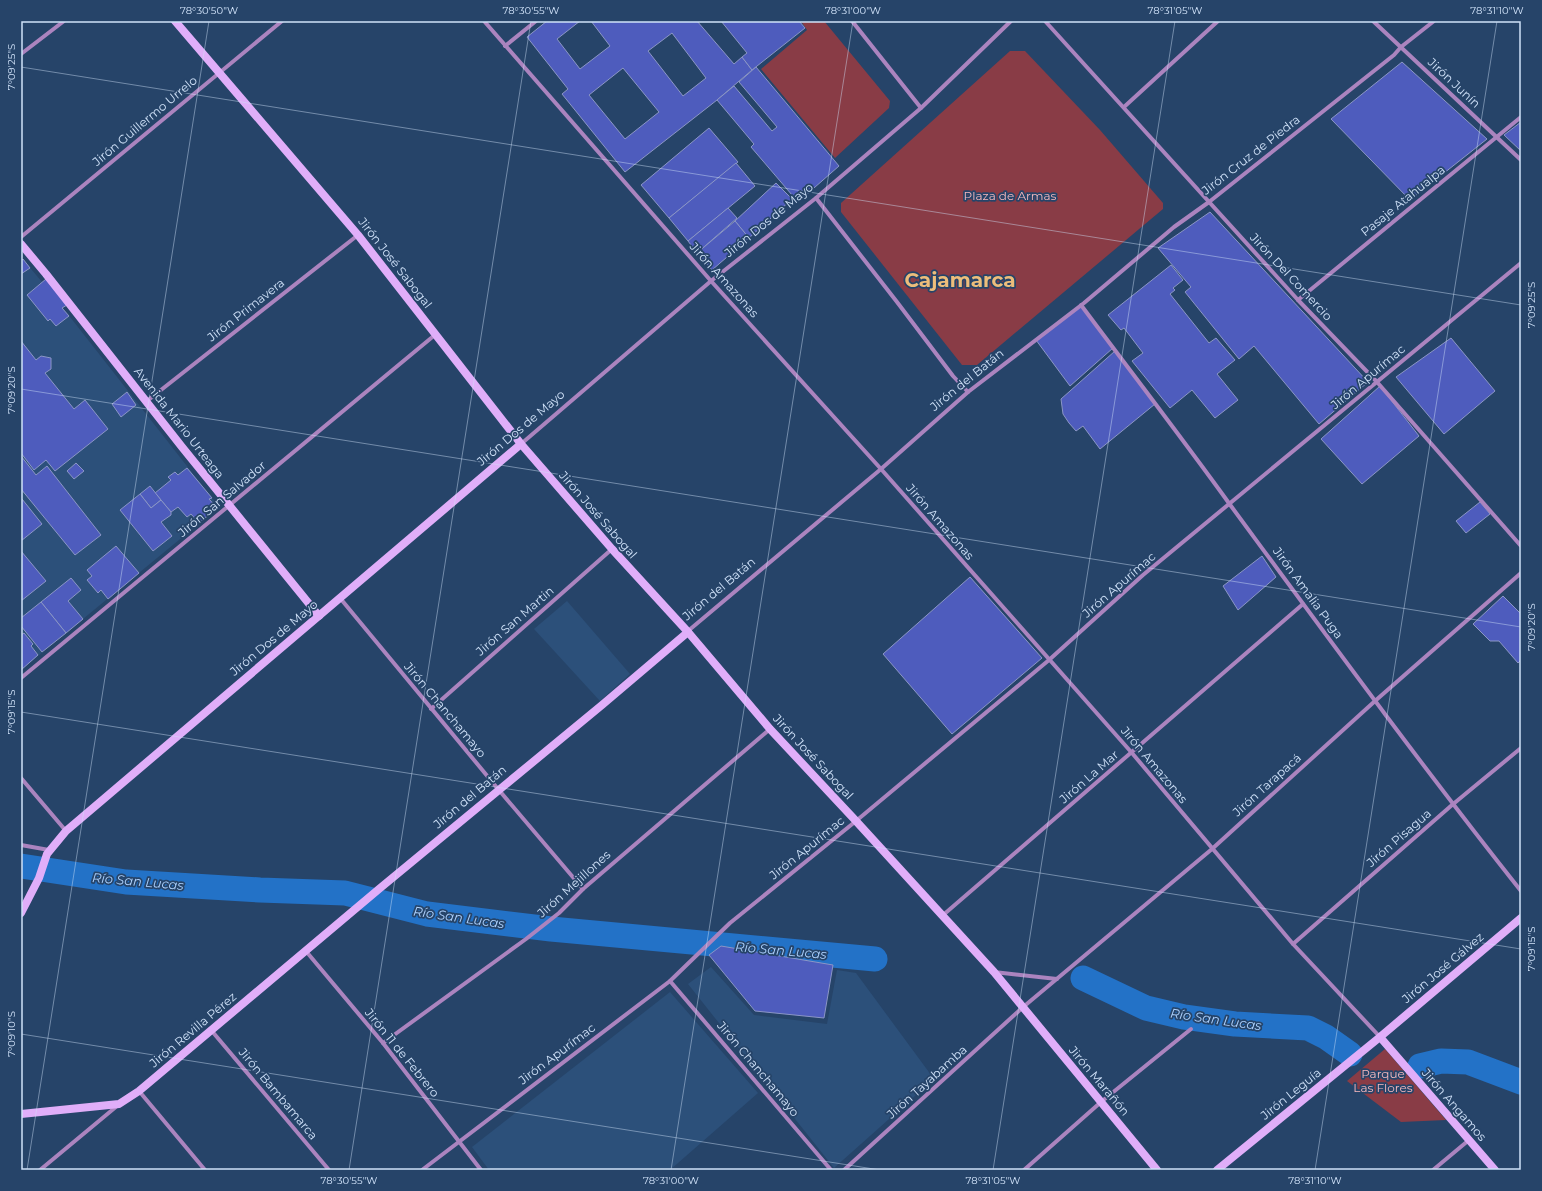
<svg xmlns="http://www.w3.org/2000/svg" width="1542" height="1191" font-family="Montserrat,sans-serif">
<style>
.built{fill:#2c507a}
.green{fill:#893c46}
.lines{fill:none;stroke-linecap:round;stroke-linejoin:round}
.river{stroke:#2372c7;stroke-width:25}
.building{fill:#4e5cbd;stroke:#8b96c6;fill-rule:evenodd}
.street{stroke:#ab84bf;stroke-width:4}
.secondary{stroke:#e0aef9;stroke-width:8}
.ticks{fill:none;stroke:#d0e2f9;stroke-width:1;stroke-opacity:0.45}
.labels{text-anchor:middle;stroke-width:3.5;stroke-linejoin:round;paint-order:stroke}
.street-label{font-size:12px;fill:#d0e2f9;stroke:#264469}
.park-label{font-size:12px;fill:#f7b8bd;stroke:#264469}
.water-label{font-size:13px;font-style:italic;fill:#add1fd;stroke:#264469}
.town-label{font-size:20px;font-weight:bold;fill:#edbd7b;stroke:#264469}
.neatline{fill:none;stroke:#d0e2f9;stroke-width:1.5}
.ticks-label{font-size:10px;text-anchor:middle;fill:#d0e2f9}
</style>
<rect width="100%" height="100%" fill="#264469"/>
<!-- built -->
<g class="built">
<path d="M21,257l21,25 25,23 -4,3 156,199 -198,163z"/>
<path d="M567,601l63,73 -30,27 -66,-72z"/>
<path d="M711,967l43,48 73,9 10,-54 19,3 78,106 -100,89 -146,-184z"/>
<path d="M670,992l88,101 -88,77h-181l-17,-23z"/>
</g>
<!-- green -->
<g class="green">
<path d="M801,21h23l66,80 -1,7 -54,50 -74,-89 46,-39z"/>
<path d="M1010,51h15l75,79 63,73v6l-186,156h-15l-121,-153v-9z"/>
<path d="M1385,1049l61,71 -45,2 -54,-41z"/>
</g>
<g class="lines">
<!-- river -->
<g class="river">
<path d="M21,866l105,16 134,8 85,3 82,21 124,15 324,30"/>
<path d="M1083,978l63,30 38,9 51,7 73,4 18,9 24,17"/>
<path d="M1420,1066l21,-5 27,1 53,20"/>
</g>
</g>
<!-- building -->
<g class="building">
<path d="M547,21h33l-23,18 23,30 30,-23 -19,-25h106l37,43 8,-7 10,13 -35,30 -92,72 -63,-78 6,-5 -41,-52zM672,33l34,45 -23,18 -35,-45zM623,68l36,44 -34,27 -36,-44z"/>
<path d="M721,21h78l6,7 -53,42 -10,-13 5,-4z"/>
<path d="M1402,62l85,77 -77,61 -79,-81z"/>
<path d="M756,67l83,99 -41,36 -47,-55 3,-3 -37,-44 17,-14 38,45 5,-4 -38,-45z"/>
<path d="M1521,122v29l-17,-16z"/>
<path d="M709,128l29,34 -69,56 -28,-33z"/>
<path d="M736,163l19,23 -67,55 -19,-23z"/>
<path d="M776,183l16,16 -43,39 -14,-17z"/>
<path d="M728,208l9,10 -40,35 -9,-12z"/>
<path d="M1210,212l158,170 -49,42 -65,-78 -15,13 -54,-67 6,-5 -33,-39z"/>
<path d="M735,221l14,17 -37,32 -15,-17z"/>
<path d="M23,259l7,9 -9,6v-13z"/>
<path d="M1171,265l12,15 -10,8 2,2 -5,4 39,49 7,-5 19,22 -18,14 21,26 -23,18 -23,-28 -22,18 -38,-47 11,-8 -19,-25 -3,2 -13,-15z"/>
<path d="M46,279l21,26 -5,3 7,8 -13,10 -6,-7 -2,2 -21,-26z"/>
<path d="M1081,305l32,43 -43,38 -34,-46z"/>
<path d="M1451,338l44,53 -51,43 -48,-57z"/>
<path d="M21,341l15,19 5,-4 10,2v11l-6,4 29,36 11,-9 23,29 -53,42 -9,-11 -12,10 -13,-17z"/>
<path d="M1115,351l40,53 -55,45 -17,-23 -7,5 -7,-8 -6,-9 -2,-15z"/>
<path d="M1380,386l39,50 -57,48 -41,-45z"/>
<path d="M127,392l9,13 -15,12 -9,-13z"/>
<path d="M21,456l15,19 11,-9 54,69 -26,20 -54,-66z"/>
<path d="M76,463l8,8 -10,8 -7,-8z"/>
<path d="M187,468l25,30 -3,1 8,9 -18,15 -8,-9 -4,3 -9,-10 -7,5 -16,-19 16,-13 -3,-3 7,-5 3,3z"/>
<path d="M150,486l11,14 -10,8 -11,-14z"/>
<path d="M140,494l11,14 10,-8 10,12v3l-10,7 11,14 -19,15 -33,-41z"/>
<path d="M22,499l20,25 -21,17v-41z"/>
<path d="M1480,502l10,12 -24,19 -10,-12z"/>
<path d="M116,546l23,27 -31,26 -7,-9 -3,3 -11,-13 5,-4 -5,-6z"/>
<path d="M21,551l25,30 -25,20z"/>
<path d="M1262,556l14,21 -38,33 -15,-24z"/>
<path d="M970,577l72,81 -90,76 -69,-80z"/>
<path d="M71,578l10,12 -13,11 15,18 -17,14 -25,-31z"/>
<path d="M1503,596l18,18v46l-3,3 -19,-22h-9l-17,-17z"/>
<path d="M41,602l25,31 -24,19 -21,-26v-8z"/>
<path d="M24,633l9,11 -2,2 7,9 -17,15v-35z"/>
<path d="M721,946l112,19 -9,53 -69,-7 -46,-56z"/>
</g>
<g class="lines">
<!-- street -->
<g class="street">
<path d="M484,21l227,260 170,188 251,284 161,191 87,93"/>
<path d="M852,21l69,87"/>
<path d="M1045,21l253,279 79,82 144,164"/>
<path d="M1373,21l148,139"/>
<path d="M505,46l31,-25"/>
<path d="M21,54l43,-33"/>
<path d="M1124,107l94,-86"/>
<path d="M816,198l81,104 56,74 15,16"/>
<path d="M21,237l261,-216"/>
<path d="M1298,300l223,-183"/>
<path d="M1081,305c50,67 101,133 150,201 95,129 190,259 290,385"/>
<path d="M147,401l211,-166"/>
<path d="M521,444l190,-163 105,-83 105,-90 90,-87"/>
<path d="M340,598l158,191 85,100"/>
<path d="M688,631l193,-162 87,-77 116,-89 90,-76 35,-25 185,-147 7,-8 33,-26"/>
<path d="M21,678l415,-344"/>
<path d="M431,709l181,-160"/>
<path d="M21,778l45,53"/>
<path d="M21,845l28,5"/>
<path d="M942,916l361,-312"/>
<path d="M1293,944l159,-139 69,-57"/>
<path d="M305,950l78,93 98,127"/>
<path d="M994,972l63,7"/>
<path d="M670,981l161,189"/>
<path d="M211,1030l118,140"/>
<path d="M383,1043l143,-104 33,-26 24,-24 187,-160"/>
<path d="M139,1091l66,79"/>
<path d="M40,1170l77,-64"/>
<path d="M422,1170l248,-189 60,-58 126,-102 193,-161 94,-85 378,-312"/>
<path d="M844,1170l178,-162 190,-159 163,-148 146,-128"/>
<path d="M1024,1170l77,-68 90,-73"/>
<path d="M1433,1170l36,-30"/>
</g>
<!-- secondary -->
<g class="secondary">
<path d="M175,21l183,214 163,209 91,105 76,83 82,97 86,92 138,151 163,198"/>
<path d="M21,244l25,30 136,173 137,169"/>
<path d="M21,913l18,-35 8,-24 19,-23 455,-387"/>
<path d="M1380,1037l115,133"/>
<path d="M21,1114l98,-10 20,-13 240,-202 223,-184 86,-73"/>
<path d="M1217,1170l163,-133 141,-119"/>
</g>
</g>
<!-- ticks -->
<path class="ticks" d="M21,67l1500,238M21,389l1500,238M21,712l1500,237M21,1034l859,136M27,1170l182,-1149M349,1170l182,-1149M671,1170l182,-1149M993,1170l182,-1149M1315,1170l182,-1149"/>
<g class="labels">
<!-- street labels -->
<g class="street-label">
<text transform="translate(1454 83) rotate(43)" y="4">Jirón Junín</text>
<text transform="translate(145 121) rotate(-40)" y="4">Jirón Guillermo Urrelo</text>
<text transform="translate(1251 155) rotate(-38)" y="4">Jirón Cruz de Piedra</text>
<text transform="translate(1403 201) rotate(-39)" y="4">Pasaje Atahualpa</text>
<text transform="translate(769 220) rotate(-39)" y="4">Jirón Dos de Mayo</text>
<text transform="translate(395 263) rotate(52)" y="4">Jirón José Sabogal</text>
<text transform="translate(1291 277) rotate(47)" y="4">Jirón Del Comercio</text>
<text transform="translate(724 280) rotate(48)" y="4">Jirón Amazonas</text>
<text transform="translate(246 310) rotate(-38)" y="4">Jirón Primavera</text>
<text transform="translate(1368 377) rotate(-40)" y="4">Jirón Apurímac</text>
<text transform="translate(967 380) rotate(-39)" y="4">Jirón del Batán</text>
<text transform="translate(179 423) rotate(52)" y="4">Avenida Mario Urteaga</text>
<text transform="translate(521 428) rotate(-40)" y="4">Jirón Dos de Mayo</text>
<text transform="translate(222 499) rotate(-40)" y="4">Jirón San Salvador</text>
<text transform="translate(598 515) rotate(49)" y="4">Jirón José Sabogal</text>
<text transform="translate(940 522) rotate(49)" y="4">Jirón Amazonas</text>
<text transform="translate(1119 585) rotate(-41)" y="4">Jirón Apurímac</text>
<text transform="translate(719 589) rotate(-40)" y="4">Jirón del Batán</text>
<text transform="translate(1308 593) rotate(54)" y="4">Jirón Amalia Puga</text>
<text transform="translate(515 621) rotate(-41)" y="4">Jirón San Martin</text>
<text transform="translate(274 638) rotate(-40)" y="4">Jirón Dos de Mayo</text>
<text transform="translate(445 710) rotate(50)" y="4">Jirón Chanchamayo</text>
<text transform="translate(813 757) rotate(47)" y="4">Jirón José Sabogal</text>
<text transform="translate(1154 765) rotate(50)" y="4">Jirón Amazonas</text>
<text transform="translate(1089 777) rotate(-41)" y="4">Jirón La Mar</text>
<text transform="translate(1267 785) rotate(-42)" y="4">Jirón Tarapacá</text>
<text transform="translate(470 797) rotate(-40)" y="4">Jirón del Batán</text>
<text transform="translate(1399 838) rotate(-41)" y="4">Jirón Pisagua</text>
<text transform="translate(807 848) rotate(-39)" y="4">Jirón Apurímac</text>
<text transform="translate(574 884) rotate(-42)" y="4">Jirón Mejillones</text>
<text transform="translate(1443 968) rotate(-40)" y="4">Jirón José Gálvez</text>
<text transform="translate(193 1030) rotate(-40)" y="4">Jirón Revilla Pérez</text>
<text transform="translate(402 1053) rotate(51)" y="4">Jirón 11 de Febrero</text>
<text transform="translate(557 1054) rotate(-37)" y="4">Jirón Apurímac</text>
<text transform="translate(758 1069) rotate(50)" y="4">Jirón Chanchamayo</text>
<text transform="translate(1099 1081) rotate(50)" y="4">Jirón Marañón</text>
<text transform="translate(927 1082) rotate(-42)" y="4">Jirón Tayabamba</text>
<text transform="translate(278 1094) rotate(50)" y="4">Jirón Bambamarca</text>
<text transform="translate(1291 1094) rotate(-39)" y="4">Jirón Leguía</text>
<text transform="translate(1454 1105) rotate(49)" y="4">Jirón Angamos</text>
</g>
<!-- park labels -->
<g class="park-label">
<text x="1010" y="200">Plaza de Armas</text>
<text x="1383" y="1078">Parque<tspan x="1383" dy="14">Las Flores</tspan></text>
</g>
<!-- water labels -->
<g class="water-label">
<text transform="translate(138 881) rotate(5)" y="5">Río San Lucas</text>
<text transform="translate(459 917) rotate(8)" y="5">Río San Lucas</text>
<text transform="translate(781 950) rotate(5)" y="5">Río San Lucas</text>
<text transform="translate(1216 1019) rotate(8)" y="5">Río San Lucas</text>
</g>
<!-- town labels -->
<g class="town-label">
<text x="960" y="287">Cajamarca</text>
</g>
</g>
<!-- border -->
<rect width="1542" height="1191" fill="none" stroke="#264469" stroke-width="44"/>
<rect x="22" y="22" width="1498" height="1147" class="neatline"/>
<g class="ticks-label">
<text x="209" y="14">78°30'50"W</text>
<text x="531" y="14">78°30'55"W</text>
<text x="853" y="14">78°31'00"W</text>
<text x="1175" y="14">78°31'05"W</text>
<text x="1497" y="14">78°31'10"W</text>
<text transform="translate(11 67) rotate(-90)" y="4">7°09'25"S</text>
<text transform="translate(1531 305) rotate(-90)" y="4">7°09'25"S</text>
<text transform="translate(11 390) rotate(-90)" y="4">7°09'20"S</text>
<text transform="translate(1531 627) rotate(-90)" y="4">7°09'20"S</text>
<text transform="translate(11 712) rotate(-90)" y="4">7°09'15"S</text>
<text transform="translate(1531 949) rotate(-90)" y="4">7°09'15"S</text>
<text transform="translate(11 1034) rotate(-90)" y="4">7°09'10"S</text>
<text x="349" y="1184">78°30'55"W</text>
<text x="671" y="1184">78°31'00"W</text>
<text x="993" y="1184">78°31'05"W</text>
<text x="1315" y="1184">78°31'10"W</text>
</g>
</svg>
